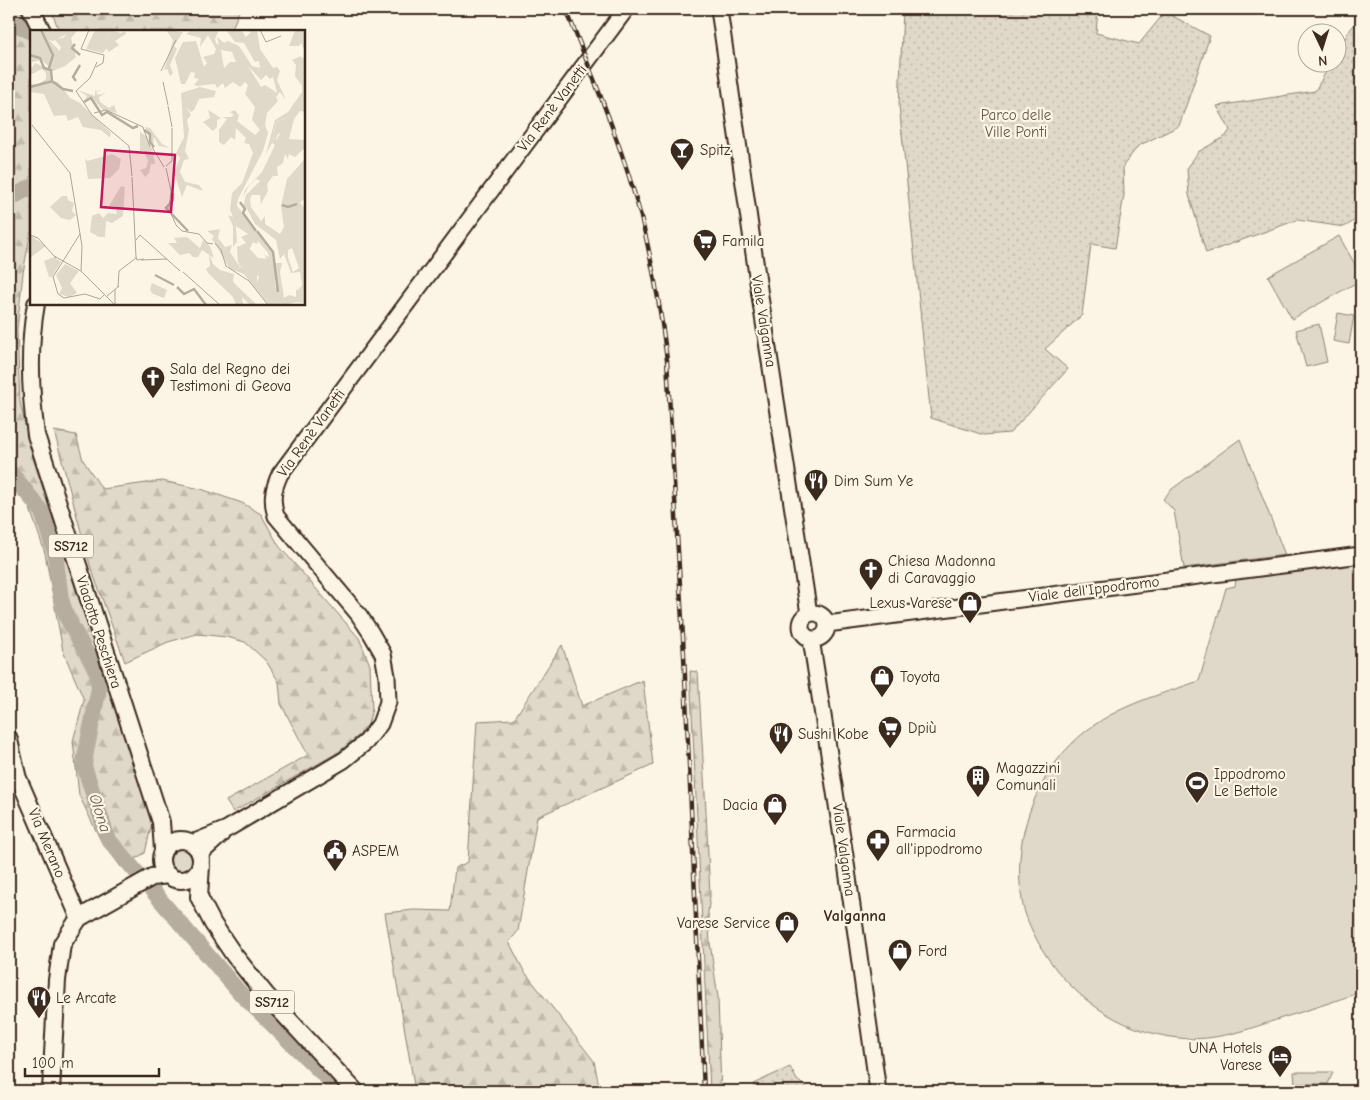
<svg xmlns="http://www.w3.org/2000/svg" width="1370" height="1100" font-family="'Comic Neue',sans-serif">
	<style>
		.green { fill: #e0d8c8; stroke: #8e8173 }
		.forest { fill: url(#forest-firs); stroke: #8e8173 }
		.park { fill: url(#park-dots); stroke: #8e8173 }
		.lines { fill: none; stroke-linecap: round; stroke-linejoin: round }
		.river { stroke: #b7ad9e; stroke-width: 16 }
		.secondary-casing { stroke: #3b2a1e; stroke-width: 19 }
		.primary-casing { stroke: #3b2a1e; stroke-width: 20 }
		.secondary { stroke: #fcf5e5; stroke-width: 15 }
		.primary { stroke: #fcf5e5; stroke-width: 16 }
		.rail-casing { stroke: #3b2a1e; stroke-width: 4.5 }
		.rail { stroke: #fcf5e5; stroke-width: 2.5; stroke-dasharray: 8; stroke-linecap: butt }
		.labels { text-anchor: middle; dominant-baseline: central; stroke-width: 4.5; stroke-linejoin: round; paint-order: stroke }
		.shield { fill: #fcf5e5; stroke: #75675a; stroke-width: 1 }
		.shield-label { font-size: 14px; font-weight: bold; fill: #3b2a1e }
		.street-label { font-size: 15px; fill: #3b2a1e; stroke: #fcf5e5 }
		.park-label { font-size: 15px; fill: #645648; stroke: #fcf5e5 }
		.poi-label { font-size: 15px; fill: #3b2a1e; stroke: #fcf5e5; text-anchor: start }
		.water-label { font-size: 16px; font-style: italic; fill: #605144; stroke: #fcf5e5 }
		.neighbourhood-label { font-size: 16px; font-weight: bold; fill: #3b2a1e; stroke: #fcf5e5 }
		.inset-river { fill: none; stroke: #b7ad9e; stroke-width: 2.5 }
		.inset-road { fill: none; stroke: #afa495; stroke-width: 1 }
		.view { fill: #c2185b; fill-opacity: 0.15; stroke: #c2185b; stroke-width: 2.5 }
		.inset-edge { fill: none; stroke: #3b2a1e; stroke-width: 2.5 }
	</style>
	<defs>
		<pattern id="forest-firs" width="22" height="20" patternUnits="userSpaceOnUse" patternTransform="scale(1.25)"><rect width="22" height="20" fill="#e0d8c8"/><path d="M5 1l3.5 6h-7zM16 11l3.5 6h-7z" fill="#c1baab"/></pattern>
		<pattern id="park-dots" width="8" height="8" patternUnits="userSpaceOnUse" patternTransform="scale(1.25)"><rect width="8" height="8" fill="#e0d8c8"/><path d="M2 2h.1M6 6h.1" fill="none" stroke="#c1baab" stroke-width="1.8" stroke-linecap="round"/></pattern>
	</defs>
	<rect width="100%" height="100%" fill="#fcf5e5"/>
	<filter id="ink" filterUnits="userSpaceOnUse"><feTurbulence type="fractalNoise" baseFrequency=".02" numOctaves="2"/><feDisplacementMap in="SourceGraphic" scale="10" xChannelSelector="R" yChannelSelector="G"/><feConvolveMatrix kernelMatrix="1 2 1 2 8 2 1 2 1" color-interpolation-filters="sRGB"/></filter>
	<g filter="url(#ink)">
		<path class="green" d="M1339 236 1361 275V280L1292 319 1268 276Z
			M1338 313 1354 316 1349 344 1333 341Z
			M1319 324 1327 362 1306 367 1296 330Z
			M1240 439 1285 555 1184 568 1174 511 1163 499 1172 489Z
			M1361 561V992C1335 1001 1309 1010 1282 1018 1249 1029 1215 1042 1179 1038 1119 1032 1067 995 1038 942 1031 929 1024 914 1022 900 1013 847 1029 793 1064 752 1102 709 1147 699 1199 681L1226 588 1235 586 1236 579Z
			M166 859a14 14 0 1 1 28 0a14 14 0 1 1-28 0Z
			M1294 1072H1333L1328 1084H1295Z"/>
		<path class="forest" d="M9 9H20L31 34V231L23 273 17 330 20 402 33 458 152 823 145 853 121 867 100 839 79 795 73 741 84 700 63 651 45 553 29 506 9 485Z
			M51 9H240L231 31H59Z
			M54 431 76 435 83 460 102 489 162 481 201 489 242 503 261 514 279 546 359 638 370 665 372 709 367 729 337 753 233 812 226 801 308 755 281 704 279 682 266 661 245 642 227 637 197 634 168 642 125 662 90 565Z
			M562 645 582 706 643 680 653 765 537 817 518 931 509 942 524 971 594 1061 600 1091H415L385 913 414 910 450 911 455 868 468 862 477 721 514 719Z
			M690 671 698 672 706 811 710 896 708 912 710 943 718 997 721 1091H710Z"/>
		<path class="park" d="M903 9H1098L1096 33 1139 44 1165 12 1210 36 1179 126 1138 146 1123 166 1124 195 1115 248 1091 244 1082 315 1045 349 1068 369 1010 433 984 435 931 418 899 105Z
			M1361 17V217L1344 227 1297 220 1206 253 1189 195 1187 169 1198 152 1226 136 1230 130 1217 106 1315 91 1331 63 1338 62C1338 44 1349 30 1361 17Z
			M790 1067 797 1080 811 1091H756L753 1084Z"/>
		<g class="lines">
			<path class="river" d="M9 20 31 32
				M9 199 31 187
				M9 471 21 485 42 512 55 553 61 599 67 618 97 672 99 688 85 757 84 766 108 839 241 994 329 1080 338 1091"/>
			<defs>
				<path id="secondary" d="M719 9 761 303 809 614
					M801 626a13 13 0 1 1 26 0a13 13 0 1 1-26 0Z
					M827 624 1361 555
					M811 639 845 856 878 1091
					M9 738 18 777 79 918
					M192 843 227 829 344 760 366 742 380 724 388 702 387 676 383 654 371 633 359 615 276 516C271 500 273 489 280 474L626 9
					M200 854 221 835"/>
				<path id="primary" d="M31 9 42 31
					M36 304C28 348 30 391 36 435L161 822 163 849
					M161 860a20 20 0 1 1 40 0a20 20 0 1 1-40 0Z
					M201 865 199 897 213 924 234 955 266 995 355 1091
					M51 1091 57 980 62 944 79 918 152 877 168 875"/>
			</defs>
			<use href="#secondary" class="secondary-casing"/>
			<use href="#primary" class="primary-casing"/>
			<use href="#secondary" class="secondary"/>
			<use href="#primary" class="primary"/>
			<defs>
				<path id="rail" d="M566 9C593 77 622 146 641 217 653 264 661 312 667 360L684 655 704 1091"/>
			</defs>
			<use href="#rail" class="rail-casing"/>
			<use href="#rail" class="rail"/>
		</g>
	</g>
	<defs>
		<symbol id="bar-pin" viewBox="-11 -11 22 30"><path d="M0 17L-7.5 6A9.5 9.5 0 1 1 7.5 6Z" fill="#3b2a1e" stroke="#fcf5e5"/><path d="M-6-5H6L.8 .8V4.5H3.5V6h-7V4.5H-.8V.8Z" fill="#fff"/></symbol>
		<symbol id="supermarket-pin" viewBox="-11 -11 22 30"><path d="M0 17L-7.5 6A9.5 9.5 0 1 1 7.5 6Z" fill="#3b2a1e" stroke="#fcf5e5"/><path d="M-6-5.5h2.5l.6 2H6L4.5 2H-2.5L-4.4-4H-6ZM-1.5 3.2a1.3 1.3 0 1 0 .1 0ZM3 3.2a1.3 1.3 0 1 0 .1 0Z" fill="#fff"/></symbol>
		<symbol id="church-pin" viewBox="-11 -11 22 30"><path d="M0 17L-7.5 6A9.5 9.5 0 1 1 7.5 6Z" fill="#3b2a1e" stroke="#fcf5e5"/><path d="M-1.2-6h2.4v3.5h3.3v2.4h-3.3V6h-2.4V-.1h-3.3v-2.4h3.3Z" fill="#fff"/></symbol>
		<symbol id="restaurant-pin" viewBox="-11 -11 22 30"><path d="M0 17L-7.5 6A9.5 9.5 0 1 1 7.5 6Z" fill="#3b2a1e" stroke="#fcf5e5"/><path d="M-5-6h1v4h1v-4h1v4h1v-4h1v5L-1.5 .5V6h-2V.5L-5-1ZM5-6V6H3V1.5H1.5Q1.5-4 5-6Z" fill="#fff"/></symbol>
		<symbol id="shop-pin" viewBox="-11 -11 22 30"><path d="M0 17L-7.5 6A9.5 9.5 0 1 1 7.5 6Z" fill="#3b2a1e" stroke="#fcf5e5"/><path d="M-5-2.5h2.3a2.7 3.5 0 0 1 5.4 0H5L5.5 6h-11ZM-1.5-2.5h3a1.5 2.3 0 0 0-3 0Z" fill="#fff"/></symbol>
		<symbol id="building-pin" viewBox="-11 -11 22 30"><path d="M0 17L-7.5 6A9.5 9.5 0 1 1 7.5 6Z" fill="#3b2a1e" stroke="#fcf5e5"/><path d="M-4-6H4V6H1V3H-1V6H-4ZM-2.5-4.3h1.7v1.8h-1.7ZM.8-4.3h1.7v1.8H.8ZM-2.5-1h1.7V.8h-1.7ZM.8-1h1.7V.8H.8Z" fill="#fff"/></symbol>
		<symbol id="stadium-pin" viewBox="-11 -11 22 30"><path d="M0 17L-7.5 6A9.5 9.5 0 1 1 7.5 6Z" fill="#3b2a1e" stroke="#fcf5e5"/><path d="M0-5a6.5 5 0 1 0 0 10a6.5 5 0 1 0 0-10ZM-3.5-1.8h7v3.6h-7Z" fill="#fff"/></symbol>
		<symbol id="pharmacy-pin" viewBox="-11 -11 22 30"><path d="M0 17L-7.5 6A9.5 9.5 0 1 1 7.5 6Z" fill="#3b2a1e" stroke="#fcf5e5"/><path d="M-2-6h4v4h4v4h-4v4h-4v-4h-4v-4h4Z" fill="#fff"/></symbol>
		<symbol id="civic-pin" viewBox="-11 -11 22 30"><path d="M0 17L-7.5 6A9.5 9.5 0 1 1 7.5 6Z" fill="#3b2a1e" stroke="#fcf5e5"/><path d="M-.6-6.5H3V-4.5H.6V-3L4-1V1h2V6H-6V1h2V-1L-.6-3ZM-1.2 2.5V6h2.4V2.5Z" fill="#fff"/></symbol>
		<symbol id="hotel-pin" viewBox="-11 -11 22 30"><path d="M0 17L-7.5 6A9.5 9.5 0 1 1 7.5 6Z" fill="#3b2a1e" stroke="#fcf5e5"/><path d="M-6-4.5h1.5V1H6V5H4.5V3h-9V5H-6ZM-4 0a1.8 1.8 0 1 1 3.6 0ZM.5 0V-2.5h3Q6-2.5 6 0Z" fill="#fff"/></symbol>
	</defs>
	<g fill-rule="evenodd">
		<use href="#bar-pin" x="668" y="136" width="28" height="38"/>
		<use href="#supermarket-pin" x="691" y="227" width="28" height="38"/>
		<use href="#church-pin" x="139" y="364" width="28" height="38"/>
		<use href="#restaurant-pin" x="802" y="467" width="28" height="38"/>
		<use href="#church-pin" x="857" y="556" width="28" height="38"/>
		<use href="#shop-pin" x="956" y="589" width="28" height="38"/>
		<use href="#shop-pin" x="868" y="663" width="28" height="38"/>
		<use href="#supermarket-pin" x="876" y="714" width="28" height="38"/>
		<use href="#restaurant-pin" x="767" y="720" width="28" height="38"/>
		<use href="#building-pin" x="964" y="763" width="28" height="38"/>
		<use href="#stadium-pin" x="1183" y="769" width="28" height="38"/>
		<use href="#shop-pin" x="761" y="791" width="28" height="38"/>
		<use href="#pharmacy-pin" x="864" y="827" width="28" height="38"/>
		<use href="#civic-pin" x="321" y="837" width="28" height="38"/>
		<use href="#shop-pin" x="773" y="909" width="28" height="38"/>
		<use href="#shop-pin" x="886" y="937" width="28" height="38"/>
		<use href="#restaurant-pin" x="25" y="984" width="28" height="38"/>
		<use href="#hotel-pin" x="1266" y="1043" width="28" height="38"/>
	</g>
	<g class="labels">
		<g class="shield">
			<rect x="48.5" y="534.5" width="45" height="23" rx="4"/>
			<rect x="249.5" y="990.5" width="45" height="23" rx="4"/>
		</g>
		<g class="shield-label">
			<text x="71" y="546">SS712</text>
			<text x="272" y="1002">SS712</text>
		</g>
		<g class="street-label">
			<text transform="translate(552 108) rotate(-53)">Via Renè Vanetti</text>
			<text transform="translate(764 321) rotate(81)">Viale Valganna</text>
			<text transform="translate(311 433) rotate(-54)">Via Renè Vanetti</text>
			<text transform="translate(1094 589) rotate(-7)">Viale dell'Ippodromo</text>
			<text transform="translate(99 632) rotate(72)">Viadotto Peschiera</text>
			<text transform="translate(47 843) rotate(67)">Via Merano</text>
			<text transform="translate(844 850) rotate(82)">Viale Valganna</text>
		</g>
		<g class="park-label">
			<text x="1016" y="115">Parco delle<tspan x="1016" dy="17">Ville Ponti</tspan></text>
		</g>
		<g class="poi-label">
			<text x="700" y="150">Spitz</text>
			<text x="722" y="241">Famila</text>
			<text x="170" y="369">Sala del Regno dei<tspan x="170" dy="17">Testimoni di Geova</tspan></text>
			<text x="834" y="481">Dim Sum Ye</text>
			<text x="888" y="561">Chiesa Madonna<tspan x="888" dy="17">di Caravaggio</tspan></text>
			<text x="952" y="603" text-anchor="end">Lexus Varese</text>
			<text x="900" y="677">Toyota</text>
			<text x="908" y="728">Dpiù</text>
			<text x="798" y="734">Sushi Kobe</text>
			<text x="996" y="768">Magazzini<tspan x="996" dy="17">Comunali</tspan></text>
			<text x="1214" y="774">Ippodromo<tspan x="1214" dy="17">Le Bettole</tspan></text>
			<text x="758" y="805" text-anchor="end">Dacia</text>
			<text x="896" y="832">Farmacia<tspan x="896" dy="17">all'ippodromo</tspan></text>
			<text x="352" y="851">ASPEM</text>
			<text x="770" y="923" text-anchor="end">Varese Service</text>
			<text x="918" y="951">Ford</text>
			<text x="56" y="998">Le Arcate</text>
			<text x="1262" y="1048" text-anchor="end">UNA Hotels<tspan x="1262" dy="17">Varese</tspan></text>
		</g>
		<g class="water-label">
			<text transform="translate(100 813) rotate(72)">Olona</text>
		</g>
		<g class="neighbourhood-label">
			<text x="855" y="916">Valganna</text>
		</g>
	</g>
	<g transform="translate(30 30)">
		<rect width="275" height="275" fill="#fcf5e5"/>
		<path d="M65 0H80L78 7 71 11 78 16 73 23 56 19ZM259 87V97L247 105 246 112 243 111 246 92ZM82 124 91 129 89 139 80 148 58 149 55 128 57 131ZM0 205 16 216 0 228ZM218 217 228 228 244 229 246 275H241L227 253 229 247 224 242H217L208 234 212 233ZM24 227 31 232 22 247H19L14 231Z" fill="#e0d8c8"/>
		<path d="M0 0 20 11 30 21 31 17 24 9 33 8 41 0H48L41 8 46 27 35 36 23 41 12 30 2 32ZM80 0 91 3 95 1 96 4 85 11 89 15 79 22 71 11 78 7ZM136 0 153 2 144 16 147 19 140 35 143 43 140 46 137 39 134 40 143 10ZM162 0 187 1 188 2 185 9 186 13 189 15 187 7 194 13 198 11 209 16 222 36 230 38 229 31 225 32 214 13 205 12 196 0H211L216 7 221 2 215 0H227L230 19 243 38 247 37 250 41 247 50 256 70 250 62 246 67 248 71 237 83 235 95 238 103 233 121 208 169 207 176 212 182 216 165 230 151 226 149 219 156 213 167 215 160 232 142 245 115 242 113 236 124 245 90 258 82 272 62V56L265 46 266 35 262 30 271 26 272 29 275 25V82L270 81 264 89 259 109 275 110V118L265 127 259 124 258 129 255 124 253 133 247 137 248 146H243L237 154 238 161 231 174 230 165H222L220 169 221 177 231 191 235 186V194L250 204 254 197 251 176 257 149 274 130 275 124V168L270 173 275 178V273L266 272 255 275H239L214 244 200 239 182 209 184 206 177 201 190 199 188 208 195 217 202 215 200 222 210 237 227 243V253L238 257V263L233 262 241 271 242 260 243 275 247 245 245 233H252L250 242 254 268 259 265 266 267V258L267 261 272 255 270 242 261 243 254 224 250 229 246 210 225 194 216 177 213 183 242 222 246 246 243 255V236L240 253V232L234 225 239 227 238 223 228 211 227 214 223 212 212 234 208 233 207 217 216 213 211 207 218 204 206 196 207 212 203 217V196L198 185 203 187 200 180 202 163 212 153 223 123 219 114 214 113 216 108 206 98 205 110 201 107 194 115 189 112V100L197 89 192 87H201L204 85 200 82 205 80 209 86 207 91 225 105 230 100 222 90 225 77 215 64 218 55 215 52 210 57 203 52 195 58 193 53 187 58 185 54 167 56 164 55 169 49 164 48 165 43 161 42 155 54H151L145 28 153 12 166 11 174 37 177 33 173 27 184 24 186 19 178 5 170 17 171 8 156 4ZM191 20 202 22 206 32H200L194 38ZM218 36 231 50 236 45 240 49 243 47 247 63 235 55 231 57ZM259 87V96L253 98 246 111 243 110 246 92ZM262 218 269 238 263 242 258 227V220ZM265 0H275V22L271 13 269 16H259ZM5 33 21 40V51L28 52 40 68 50 73 81 103 80 108 71 100 53 97 48 87 38 91 36 85 24 86 14 64 0 62V54L7 55 16 49V43L12 39 0 45V36L2 38ZM170 57 186 61 184 67 169 69 164 80 161 82 156 77 161 85 157 90 159 100 155 121 159 129 154 130 150 142 155 152 169 155 173 161 157 155 152 167 144 142 150 128 146 123 154 107 151 63ZM47 60 65 66V61L72 60 66 62 68 65 76 63 69 67 70 72 79 78 84 75 87 83 73 80 61 67 53 72 57 66ZM178 80 191 88 187 90V97L183 101 173 92 180 88ZM115 97 120 98 132 114 140 118 129 116 124 107 123 117ZM110 102 116 106 123 121 125 134H121L119 143 115 147 110 140 116 138 118 131 114 121H110ZM157 207 170 218 173 210 180 216 184 228 172 220 168 227H163L159 223 150 225 138 213H147L144 208ZM179 223 183 234 190 240 204 244 203 252 227 275 219 274 212 267 213 275H206L203 267 179 244 176 239 180 236Z" fill="#e0d8c8" fill-rule="evenodd"/>
		<path d="M122 253 137 260 134 268 123 264 120 260Z" fill="#e0d8c8"/>
		<path d="M0 0H48L34 11 37 4 23 11 13 9 9 18 0 16ZM91 156 95 157 93 186 82 193 76 191 75 207H69L60 202 62 186 69 183 73 188 78 183 87 184 85 176H79ZM32 166H37L38 170 44 173 42 181 46 185 40 190 31 188 20 177ZM35 234 49 241 40 253 47 263 39 267 29 264 32 258 26 245Z" fill="#e0d8c8"/>
		<path class="inset-river" d="M11 0 23 25 19 38M45 14 42 18 50 25M0 25 10 28 14 38 21 40 22 51 33 59 43 61M46 51 43 47 50 35M0 57 23 51M54 72 61 68 72 85 77 82 103 98 108 96M114 100 120 104V112L124 117M143 163V170L136 178 158 201M210 172 215 179 213 183 226 201M252 175 258 177 267 174M227 201 243 222 248 262M125 245 144 255M147 257 154 264 164 259 176 275"/>
		<path class="inset-road" d="M59 0 51 19 74 25 73 33 66 37M230 0 236 12 251 6M67 32 60 48 46 61 62 85 99 116 102 146M131 41 146 10M133 52 138 75M138 76 142 97M64 83 76 80 113 97 120 117M2 95 40 143 52 216 51 241M122 117 134 137M136 136 142 131V98M136 138 141 161 139 179 146 195 152 201 169 204 177 213 183 214M102 147 106 227 107 230 114 229M0 205 8 208 24 226M106 210 110 205 150 241M185 213 191 220 196 236 219 251 238 275M26 228 24 226 51 241 85 275M111 230 137 229M153 242 190 275M23 247 28 264 34 268 55 264 70 269 74 265M23 247 50 204M88 257 89 241 106 228M85 259V275M76 267 89 256"/>
		<path class="view" d="M75 120 145 125 141 182 71 177Z"/>
		<rect width="275" height="275" class="inset-edge"/>
	</g>
	<rect width="1370" height="1100" fill="none" stroke="#fcf5e5" stroke-width="30"/>
	<rect x="15" y="15" width="1340" height="1070" fill="none" stroke="#3b2a1e" stroke-width="2" filter="url(#ink)"/>
	<g transform="translate(1322 48) rotate(176)"><circle r="24" fill="#fcf5e5" stroke="#afa495"/>
	<path d="M0-4L9 19L0 12L-9 19Z" fill="#3b2a1e"/>
	<text y="-8" font-size="14" font-weight="bold" text-anchor="middle" fill="#3b2a1e">N</text>
	</g>
	<path d="M25 1068v8h134v-8" fill="none" stroke="#3b2a1e" stroke-width="2.5"/>
	<text x="32" y="1068" font-size="15" fill="#3b2a1e" stroke="#fcf5e5" stroke-width="4" paint-order="stroke">100 m</text>
</svg>
